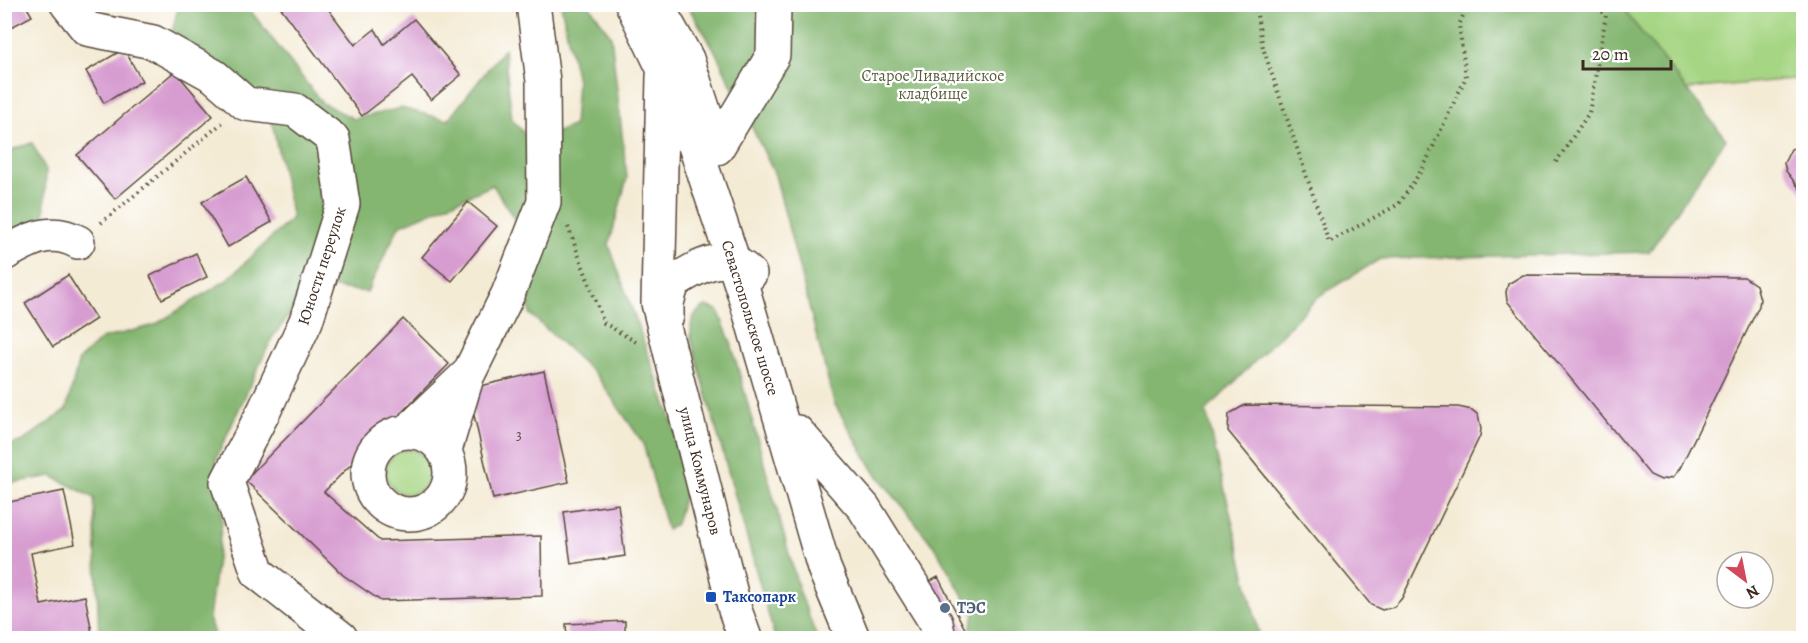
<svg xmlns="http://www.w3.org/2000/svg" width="1808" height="643" font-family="Alegreya,serif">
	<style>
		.green { fill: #a6d583; stroke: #708050; stroke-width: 1.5 }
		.forest { fill: #84b671; stroke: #607048; stroke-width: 1.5 }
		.building { fill: #d79cd0 }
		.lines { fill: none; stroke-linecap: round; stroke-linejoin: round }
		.minor-casing { stroke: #574739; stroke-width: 36 }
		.major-casing { stroke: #574739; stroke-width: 36 }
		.path { stroke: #574739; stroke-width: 4; stroke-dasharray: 1.5 4.5; stroke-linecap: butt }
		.minor { stroke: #fff; stroke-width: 33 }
		.major { stroke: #fff; stroke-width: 33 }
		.transit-dot { fill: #1a4fb4; stroke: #fff; stroke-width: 2 }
		.service-dot { fill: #5c6f8a; stroke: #fff; stroke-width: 2 }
		.labels { text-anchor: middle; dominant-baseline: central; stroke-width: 4.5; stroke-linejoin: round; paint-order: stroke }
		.number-label { font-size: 14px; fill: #62464a }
		.park-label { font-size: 16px; fill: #5b5d3c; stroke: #fff }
		.street-label { font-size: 16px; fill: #3b2a1e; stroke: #fff }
		.transit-label { font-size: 16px; font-weight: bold; fill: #164399; stroke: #fff; text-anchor: start }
		.service-label { font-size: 16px; font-weight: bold; fill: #4e5e75; stroke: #fff; text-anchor: start }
	</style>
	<rect width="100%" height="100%" fill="#fff"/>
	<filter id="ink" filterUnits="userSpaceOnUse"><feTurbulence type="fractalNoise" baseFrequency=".0167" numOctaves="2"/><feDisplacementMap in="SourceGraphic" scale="12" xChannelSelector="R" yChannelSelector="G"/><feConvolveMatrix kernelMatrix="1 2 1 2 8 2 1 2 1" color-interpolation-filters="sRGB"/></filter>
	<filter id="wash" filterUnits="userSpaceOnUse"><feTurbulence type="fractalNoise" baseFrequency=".008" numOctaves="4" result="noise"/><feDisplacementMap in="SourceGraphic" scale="24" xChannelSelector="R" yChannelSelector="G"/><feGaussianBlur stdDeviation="1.35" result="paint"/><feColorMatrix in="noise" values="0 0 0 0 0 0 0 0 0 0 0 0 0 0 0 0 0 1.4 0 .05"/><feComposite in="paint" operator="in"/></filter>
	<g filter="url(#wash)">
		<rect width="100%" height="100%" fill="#f4ebd5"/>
		<path class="green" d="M1445 5H1803V78L1475 110Z
			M386 472a22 22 0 1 1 44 0a22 22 0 1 1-44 0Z"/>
		<path class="forest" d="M179 5H246L322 103 354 119 401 108 448 120 504 49 512 119 532 143 574 125 577 81 561 5H589L611 36 627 178 609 245 675 429 685 492 676 524 667 530 643 443 597 376 530 314 522 231 493 185 399 226 367 292 312 285 272 338 216 459 222 522 209 618 215 638H99L94 498 52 476 5 484V446L23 441 66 410 79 360 101 339 155 325 227 280 292 218 270 112 171 35Z
			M687 5H1620L1726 139 1649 252 1380 259 1319 296 1206 411 1260 638H968L974 615 936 549 874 471 834 403 775 175 713 47Z
			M32 143 46 170 44 222 5 274V152Z
			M706 306 718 310 731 343 799 590 817 638H775L691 339C690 323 691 314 706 306Z"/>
		<g id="blocks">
			<path class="building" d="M4 4H25L32 16 4 31Z
				M278 4H329L326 6 355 45 375 29 384 44 414 19 461 75 431 100 412 77 362 116Z
				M124 49 142 81 104 103 86 71Z
				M175 71 213 116 115 199 77 155Z
				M1803 145V193L1786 171 1784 163 1791 149Z
				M246 177 272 222 228 247 202 202Z
				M468 202 497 226 452 281 422 257Z
				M196 253 207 277 162 299 150 276Z
				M68 275 96 319 53 347 25 303Z
				M1523 275 1744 277 1756 285 1760 299 1759 306 1680 468 1673 477 1661 480 1650 475 1507 301 1506 292 1508 284Z
				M403 319 449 364 324 492 380 541 541 536 542 596 381 601 343 575 245 480Z
				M544 371 569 482 493 499 468 389Z
				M1245 405 1458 407 1472 410 1478 415 1481 429 1480 436 1402 598 1394 607 1382 610 1371 605 1228 431 1229 414Z
				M64 491 75 544 31 553 41 605 85 596 93 638H4V503Z
				M618 504 625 556 571 564 564 512Z
				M938 577 966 631 953 638 925 584Z
				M625 621V638H567L566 624Z"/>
		</g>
	</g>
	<g filter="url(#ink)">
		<use href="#blocks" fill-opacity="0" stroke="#574739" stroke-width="1.5"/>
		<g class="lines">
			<defs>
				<path id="minor" d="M67 4 87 29 153 42 214 76 246 104 295 110 333 139 343 204 306 321 265 409 227 482 258 573 341 638
					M717 148 773 55 774 4
					M4 254C30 239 51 227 78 242
					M408 431 469 373 508 294 544 202 543 81 533 4
					M368 473a41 41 0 1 1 82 0a41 41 0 1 1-82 0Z
					M797 432 864 508 936 623 939 638
					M445 450 468 374"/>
				<path id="major" d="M632 4 682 107 744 293 824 568 853 638
					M656 4 687 59 709 126
					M663 76 658 303 735 610 745 638
					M667 316V303L673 282C698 267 725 248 750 274"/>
			</defs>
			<use href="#minor" class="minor-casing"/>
			<use href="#major" class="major-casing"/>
			<path class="path" d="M1255 4 1263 48 1329 242 1399 204 1423 168 1466 77 1459 25 1468 4
				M1556 162 1589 113 1606 15 1594 4
				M101 223 222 123
				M568 227 604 323 636 342"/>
			<use href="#minor" class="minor"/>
			<use href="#major" class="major"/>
		</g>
	</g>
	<rect class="transit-dot" x="705" y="591" width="12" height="12" rx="3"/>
	<circle class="service-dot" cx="945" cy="608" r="6"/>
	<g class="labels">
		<g class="number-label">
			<text x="519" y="435">3</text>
		</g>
		<g class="park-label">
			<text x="933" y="76">Старое Ливадийское<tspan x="933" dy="18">кладбище</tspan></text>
		</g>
		<g class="street-label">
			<text transform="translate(322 266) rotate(-72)">Юности переулок</text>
			<text transform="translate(750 318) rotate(73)">Севастопольское шоссе</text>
			<text transform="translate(700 471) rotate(76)">улица Коммунаров</text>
		</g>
		<g class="transit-label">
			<text x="723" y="597">Таксопарк</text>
		</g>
		<g class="service-label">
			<text x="957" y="608">ТЭС</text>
		</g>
	</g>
	<rect width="1808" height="643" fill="none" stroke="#fff" stroke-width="24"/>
	<g transform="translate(1745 580) rotate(148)"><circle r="28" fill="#ffffff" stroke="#b1aaa5" stroke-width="1.5"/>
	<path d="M0-4.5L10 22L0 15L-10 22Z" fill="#d1495b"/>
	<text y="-9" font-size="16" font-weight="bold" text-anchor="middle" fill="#3b2a1e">N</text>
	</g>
	<path d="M1583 60v9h88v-9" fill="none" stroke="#3b2a1e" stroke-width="3"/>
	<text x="1592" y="60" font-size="18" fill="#3b2a1e" stroke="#ffffff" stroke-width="4.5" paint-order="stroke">20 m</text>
</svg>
